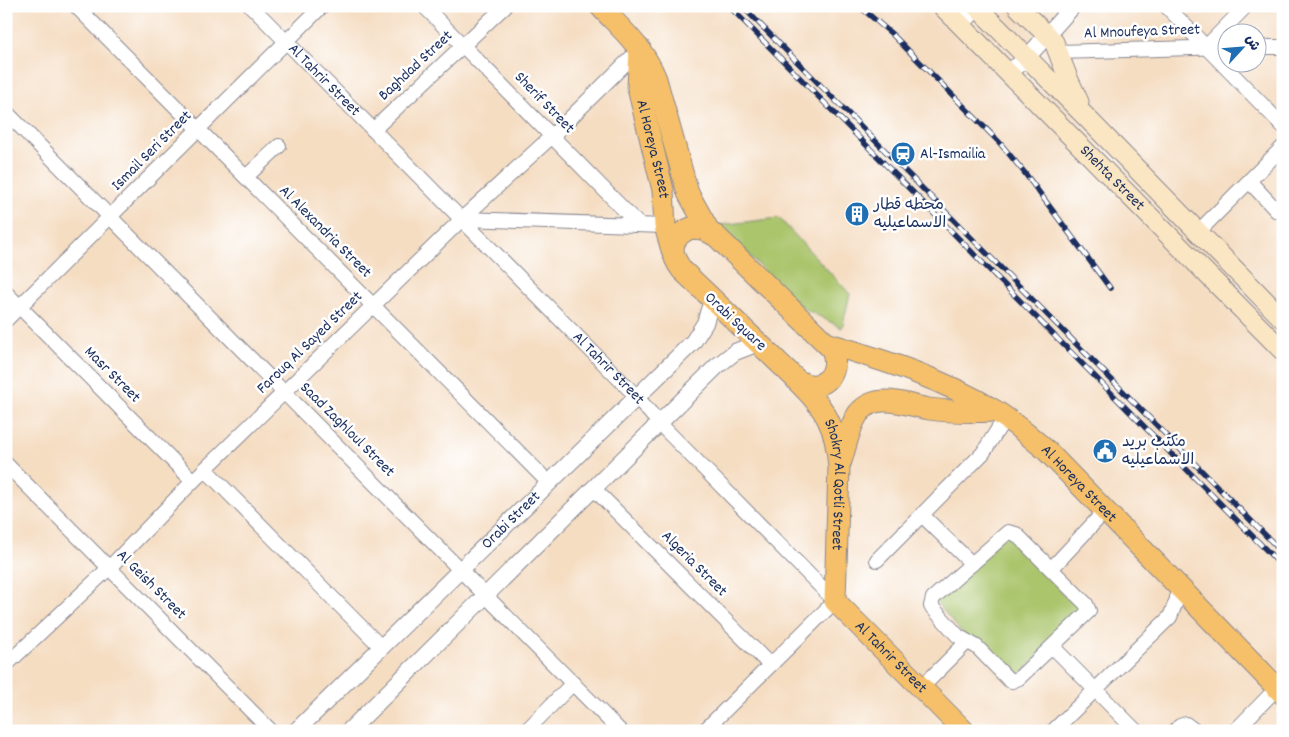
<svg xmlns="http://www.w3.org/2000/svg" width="1289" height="737" font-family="Dekko,'Playpen Sans Arabic',sans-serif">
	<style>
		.green { fill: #aac56c; stroke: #627a65 }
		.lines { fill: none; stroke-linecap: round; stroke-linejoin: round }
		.minor-casing { stroke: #888690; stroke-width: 16 }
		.tertiary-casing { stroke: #888690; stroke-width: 18 }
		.secondary-casing { stroke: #888690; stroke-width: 21 }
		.primary-casing { stroke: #888690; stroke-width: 23 }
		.minor { stroke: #fff; stroke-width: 14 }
		.tertiary { stroke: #fff; stroke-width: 16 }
		.secondary { stroke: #fbe6c4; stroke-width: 19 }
		.primary { stroke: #f6c06b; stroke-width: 21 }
		.rail-casing { stroke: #1b2f5e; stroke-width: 5.5 }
		.rail { stroke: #fff; stroke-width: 4; stroke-dasharray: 11; stroke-linecap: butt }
		.labels { text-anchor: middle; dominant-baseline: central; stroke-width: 5; stroke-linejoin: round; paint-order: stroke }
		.street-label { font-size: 16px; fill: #1b2f5e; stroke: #fff }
		.poi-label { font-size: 16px; fill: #1b2f5e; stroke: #fff; text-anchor: start }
	</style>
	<rect width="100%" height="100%" fill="#fff"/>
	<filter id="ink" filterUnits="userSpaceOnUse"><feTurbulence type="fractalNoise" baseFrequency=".02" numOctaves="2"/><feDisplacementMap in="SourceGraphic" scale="10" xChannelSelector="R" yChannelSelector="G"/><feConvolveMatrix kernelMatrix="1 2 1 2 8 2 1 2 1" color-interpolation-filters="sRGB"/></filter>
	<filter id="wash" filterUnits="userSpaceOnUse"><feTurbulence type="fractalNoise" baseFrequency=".0096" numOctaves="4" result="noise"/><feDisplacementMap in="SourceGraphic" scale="20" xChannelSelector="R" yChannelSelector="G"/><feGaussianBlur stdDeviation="1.12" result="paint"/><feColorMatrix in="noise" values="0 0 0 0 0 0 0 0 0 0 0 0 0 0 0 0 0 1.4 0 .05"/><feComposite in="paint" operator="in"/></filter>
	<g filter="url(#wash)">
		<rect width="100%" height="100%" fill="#f5ddc2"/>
		<path class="green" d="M779 218 850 294 842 328 803 308 777 284 720 225Z
			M1008 532 1086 604 1016 680 971 644 933 598Z"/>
	</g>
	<g filter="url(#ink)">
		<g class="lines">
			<defs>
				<g id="minor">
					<path d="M76 6 549 483"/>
					<path id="s1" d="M251 6 636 396 659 423 835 601 704 731"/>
					<path d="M424 6 638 224"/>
					<path d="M1166 6 1283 126"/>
					<path d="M1206 47 1246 6"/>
					<path d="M1256 47H1283"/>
					<path d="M1059 52 1226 47"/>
					<path d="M6 112 620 731"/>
					<path d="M373 130 505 6"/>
					<path d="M246 177 279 146"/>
					<path d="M1249 181 1277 211"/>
					<path d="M462 219 665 226"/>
					<path d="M1197 233 1283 147"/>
					<path d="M6 293 193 481"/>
					<path d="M6 320 322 6"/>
					<path d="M6 464 271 731"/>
					<path d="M205 469 381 647"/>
					<path d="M593 488 770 665"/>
					<path d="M922 515 972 564"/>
					<path d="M1008 532 1016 534 1086 604 1089 611 1019 678 1012 681 1009 680 977 647 958 636 931 606 933 598Z"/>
					<path d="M877 560 983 453 1005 418"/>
					<path d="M1052 568 1105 511"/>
					<path d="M1053 647 1136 731"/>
					<path d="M6 665 109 568 193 481 462 219 552 136 640 49"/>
					<path d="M922 687 967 642"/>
					<path d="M526 731 573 683"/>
					<path d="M1053 731 1170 617 1177 599V585"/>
					<path d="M1175 731 1180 726 1186 724 1195 731"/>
					<path d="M1235 731 1277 688"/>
				</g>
				<g id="tertiary">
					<path d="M961 25 971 14 984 6"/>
					<path d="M1008 72 1023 62 1073 6"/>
					<path id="s2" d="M296 731 693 342 705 323 712 300"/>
					<path d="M349 731 717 366 735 352 758 343"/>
				</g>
				<g id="secondary">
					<path id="s3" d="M942 6 1283 351"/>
					<path d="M976 6 1086 117 1283 319"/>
					<path d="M1017 6 1054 42 1068 78 1079 102"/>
				</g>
				<g id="primary">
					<path d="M600 6C622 30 644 48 656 79L688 193 709 231"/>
					<path id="s4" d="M640 49 638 88 663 190 665 226 672 250"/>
					<path d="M691 228 703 229 716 236 832 349C842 375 821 395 797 380L682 270C669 253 669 237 691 228Z"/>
					<path id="s5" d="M826 343C883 360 943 379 994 410 1012 421 1029 436 1046 450L1283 694"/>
					<path id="s6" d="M797 381C826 409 836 426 839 467L835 601 964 731"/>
					<path d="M841 461C846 446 849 427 858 414 864 406 874 401 884 401 898 400 916 407 929 409 951 412 973 412 995 411"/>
				</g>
			</defs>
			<use href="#minor" class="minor-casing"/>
			<use href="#tertiary" class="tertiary-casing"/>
			<use href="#secondary" class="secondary-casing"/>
			<use href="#primary" class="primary-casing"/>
			<use href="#minor" class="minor"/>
			<use href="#tertiary" class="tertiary"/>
			<use href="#secondary" class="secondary"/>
			<use href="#primary" class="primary"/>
			<defs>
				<path id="rail" d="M729 6 1283 567
					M742 6 1283 553
					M859 6 893 35 999 142 1024 172 1110 288"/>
			</defs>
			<use href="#rail" class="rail-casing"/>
			<use href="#rail" class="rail"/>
		</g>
	</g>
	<defs>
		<symbol id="station-disc" viewBox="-11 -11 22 22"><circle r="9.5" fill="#1f6fb2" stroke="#fff"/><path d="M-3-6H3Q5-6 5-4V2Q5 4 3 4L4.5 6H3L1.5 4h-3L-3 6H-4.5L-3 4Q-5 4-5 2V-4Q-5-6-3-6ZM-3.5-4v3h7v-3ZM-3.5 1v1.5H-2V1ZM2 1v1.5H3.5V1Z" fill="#fff"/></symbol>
		<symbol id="building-disc" viewBox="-11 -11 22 22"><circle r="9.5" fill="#1f6fb2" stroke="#fff"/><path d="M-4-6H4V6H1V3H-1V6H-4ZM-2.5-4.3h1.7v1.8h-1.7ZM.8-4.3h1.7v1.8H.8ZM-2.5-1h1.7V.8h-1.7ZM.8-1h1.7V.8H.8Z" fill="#fff"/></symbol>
		<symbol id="civic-disc" viewBox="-11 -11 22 22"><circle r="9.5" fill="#1f6fb2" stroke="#fff"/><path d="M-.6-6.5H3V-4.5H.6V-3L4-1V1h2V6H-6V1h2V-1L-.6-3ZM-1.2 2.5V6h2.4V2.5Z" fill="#fff"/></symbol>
	</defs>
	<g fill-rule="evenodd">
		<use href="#station-disc" x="889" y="140" width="28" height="28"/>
		<use href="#building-disc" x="843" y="200" width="28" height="28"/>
		<use href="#civic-disc" x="1091" y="437" width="28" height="28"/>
	</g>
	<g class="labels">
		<g class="street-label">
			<text transform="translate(1142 32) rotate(-2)">Al Mnoufeya Street</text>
			<text transform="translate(416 66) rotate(-43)">Baghdad Street</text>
			<text stroke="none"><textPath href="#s1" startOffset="104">Al Tahrir Street</textPath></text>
			<text transform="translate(544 103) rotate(46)">Sherif Street</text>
			<text stroke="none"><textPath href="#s4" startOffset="102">Al Horeya Street</textPath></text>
			<text transform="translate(152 151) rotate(-45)">Ismail Seri Street</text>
			<text stroke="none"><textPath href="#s3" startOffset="242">Shehta Street</textPath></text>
			<text transform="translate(325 232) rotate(45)">Al Alexandria Street</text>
			<text transform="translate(735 322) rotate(43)">Orabi Square</text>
			<text transform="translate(310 343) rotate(-44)">Farouq Al Sayed Street</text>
			<text stroke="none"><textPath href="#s1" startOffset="509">Al Tahrir Street</textPath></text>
			<text transform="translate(112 375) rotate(45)">Masr Street</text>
			<text transform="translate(347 430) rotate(45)">Saad Zaghloul Street</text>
			<text stroke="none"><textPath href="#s5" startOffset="294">Al Horeya Street</textPath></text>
			<text stroke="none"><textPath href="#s6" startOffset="116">Shokry Al Qotli Street</textPath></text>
			<text stroke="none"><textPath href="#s2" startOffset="301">Orabi Street</textPath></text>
			<text transform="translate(694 564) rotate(45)">Algeria Street</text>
			<text transform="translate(151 585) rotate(45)">Al Geish Street</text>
			<text stroke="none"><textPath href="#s6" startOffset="312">Al Tahrir Street</textPath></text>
		</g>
		<g class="poi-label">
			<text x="920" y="154">Al-Ismailia</text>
			<text x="874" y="205">محطه قطار<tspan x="874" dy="18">الاسماعيليه</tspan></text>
			<text x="1122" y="442">مكتب بريد<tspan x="1122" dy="18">الاسماعيليه</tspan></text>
		</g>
	</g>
	<rect width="1289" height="737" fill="none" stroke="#fff" stroke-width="25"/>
	<g transform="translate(1242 48) rotate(64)"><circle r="24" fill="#ffffff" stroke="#a4acbf"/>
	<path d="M0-4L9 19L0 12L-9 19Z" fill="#1f6fb2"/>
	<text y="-8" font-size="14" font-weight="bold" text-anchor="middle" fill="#1b2f5e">ش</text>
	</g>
</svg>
